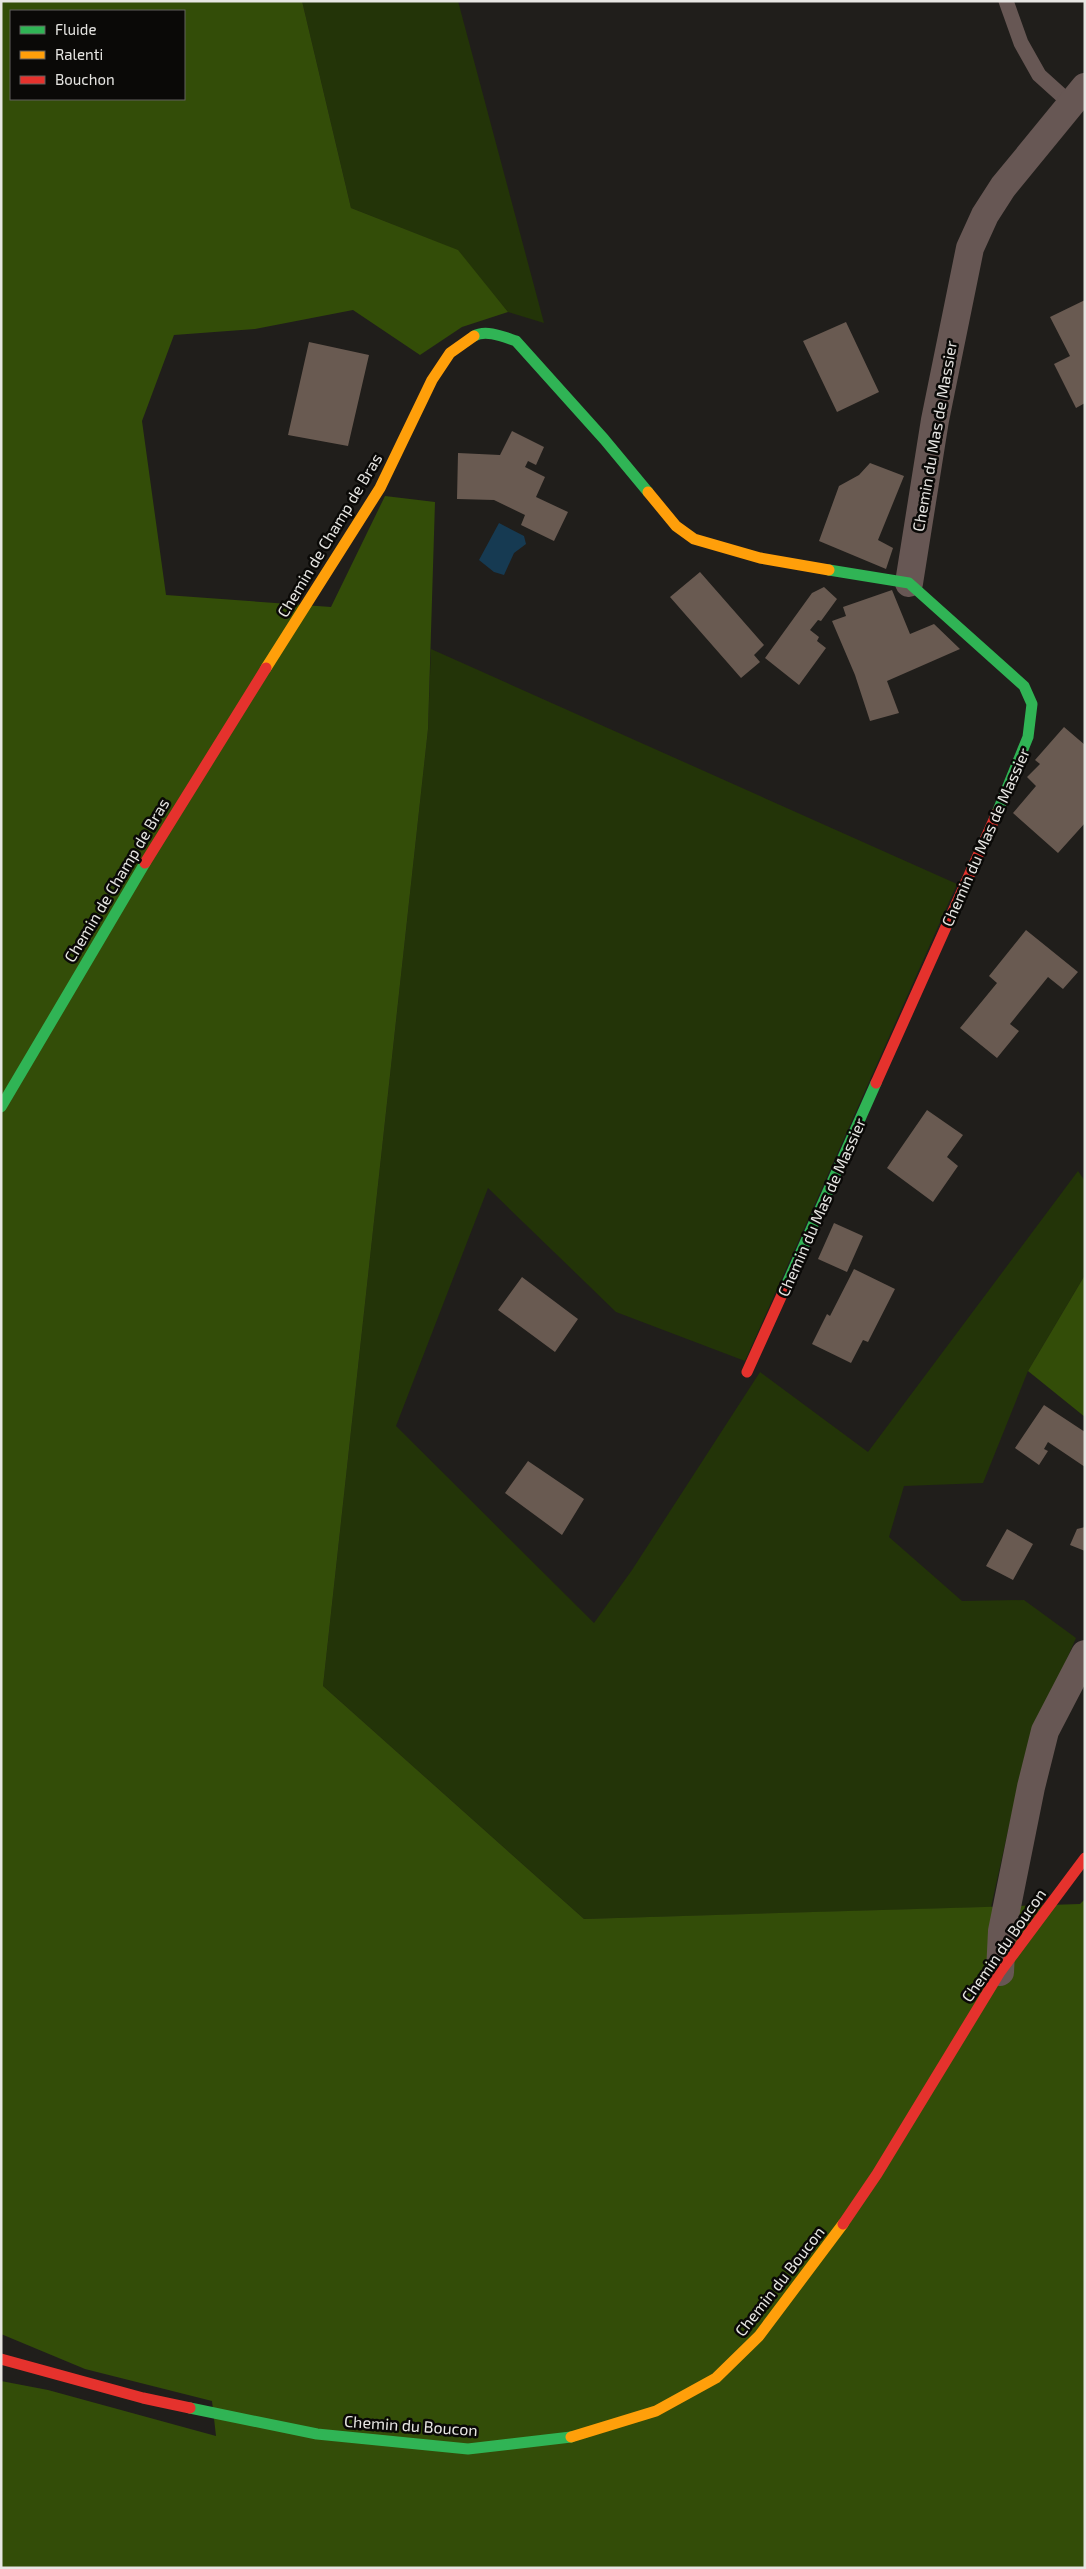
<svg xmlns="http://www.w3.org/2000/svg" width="1086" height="2569" font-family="'Exo 2',sans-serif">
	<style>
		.green { fill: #233408 }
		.forest { fill: #334d08; fill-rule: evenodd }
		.water { fill: #163a52 }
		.building { fill: #695a51 }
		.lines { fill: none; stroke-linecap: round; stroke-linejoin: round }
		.lane { stroke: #675754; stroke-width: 15 }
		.street { stroke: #675754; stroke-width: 28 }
		.fast { stroke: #30b455; stroke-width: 11 }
		.slow { stroke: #ff9f0a; stroke-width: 11 }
		.jam { stroke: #e5322d; stroke-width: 11 }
		.labels { text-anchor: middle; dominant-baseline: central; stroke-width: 5; stroke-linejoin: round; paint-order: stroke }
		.street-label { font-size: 16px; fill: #e7e6e3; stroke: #0a0907 }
	</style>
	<rect width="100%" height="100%" fill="#201e1b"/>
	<path class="green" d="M302 1H458L544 323 508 312 457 250 351 208Z
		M431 649 957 884 745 1361 616 1312 488 1188 396 1426 594 1623 632 1570 760 1372 868 1452 1078 1171 1085 1181V1275L1028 1371 983 1483 904 1486 889 1537 962 1601 1024 1600 1076 1638 1025 1755 991 1907 584 1919 323 1686 428 729Z"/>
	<path class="forest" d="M1 1H302L351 208 458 250 508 312 462 327 420 355 353 310 255 329 174 335 142 421 166 595 331 607 385 496 435 502 428 729 323 1686 584 1919 1080 1904 1085 1899V2568H1V2381L48 2390 216 2436 212 2401 85 2369 1 2334ZM11 11H184V99H11Z
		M1085 1275V1417L1028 1371Z"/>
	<path class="water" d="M499 523 524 536 526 544 514 553 504 575 494 572 479 560Z"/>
	<path class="building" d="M1085 300V403L1076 408 1054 364 1070 356 1050 317Z
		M846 322 879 392 837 412 803 341Z
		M309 342 369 355 348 446 288 435Z
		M512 431 544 447 536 465 528 461 525 467 545 477 536 497 568 512 554 541 521 525 525 515 494 500 457 499 458 453 500 455Z
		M870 463 904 476 878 540 893 548 886 569 819 541 839 486 859 475Z
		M700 572 764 645 754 655 760 662 741 678 670 597Z
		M824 587 837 599 821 621 818 620 810 630 819 637 817 641 826 648 799 685 765 658 812 593Z
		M892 590 910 634 934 624 960 649 887 681 899 713 870 721 855 675 832 621 846 616 843 607Z
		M1064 727 1085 745V823L1058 853 1013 813 1036 786 1027 777 1040 764 1035 760Z
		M1026 930 1078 972 1063 989 1048 977 1010 1024 1019 1031 997 1058 960 1028 997 983 989 976Z
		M927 1110 963 1135 947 1157 958 1166 933 1202 887 1168Z
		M834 1223 863 1236 847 1272 818 1259Z
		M854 1269 895 1289 868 1342 863 1340 851 1363 812 1344 827 1314 830 1316Z
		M522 1277 578 1319 555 1352 498 1310Z
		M1044 1405 1085 1432V1467L1048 1442 1044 1449 1048 1451 1039 1465 1015 1448Z
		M528 1461 584 1499 562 1535 505 1493Z
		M1085 1527V1551L1070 1545 1077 1529Z
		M1007 1529 1033 1544 1013 1580 986 1566Z"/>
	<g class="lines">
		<path class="lane" d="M1006 1 1021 43 1039 75 1070 103"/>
		<path class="street" d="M909 583 935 420 970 248 985 215 1003 187 1085 87
			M1000 1972 1002 1931 1031 1787 1045 1731 1085 1654"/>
		<path class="fast" d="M474 336C486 329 504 337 516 341L604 439 648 492
			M829 570 909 583 1024 686 1032 704 1028 737 997 813
			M1 1107 145 863
			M785 1288 876 1083
			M190 2408 317 2434 468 2449 571 2437"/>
		<path class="slow" d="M648 492 676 526 694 539 760 558 829 570
			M266 668 380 488 432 380 450 353 474 336
			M571 2437 656 2411 716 2378 759 2336 843 2224"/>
		<path class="jam" d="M145 863 266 668
			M876 1083 997 813
			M747 1372 785 1288
			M843 2224 877 2174 1000 1972 1085 1858
			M1 2359 143 2398 190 2408"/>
	</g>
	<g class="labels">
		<g class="street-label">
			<text transform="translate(934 436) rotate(-80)">Chemin du Mas de Massier</text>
			<text transform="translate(329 535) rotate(-59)">Chemin de Champ de Bras</text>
			<text transform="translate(985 837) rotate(-66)">Chemin du Mas de Massier</text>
			<text transform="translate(116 880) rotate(-59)">Chemin de Champ de Bras</text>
			<text transform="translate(821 1207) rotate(-66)">Chemin du Mas de Massier</text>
			<text transform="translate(1003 1945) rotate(-55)">Chemin du Boucon</text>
			<text transform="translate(779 2281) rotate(-52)">Chemin du Boucon</text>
			<text transform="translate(411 2425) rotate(4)">Chemin du Boucon</text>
		</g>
	</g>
	<rect width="1086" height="2569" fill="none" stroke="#e7e6e3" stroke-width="5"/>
	<rect x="10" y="10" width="175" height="90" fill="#0a0907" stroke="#62615f"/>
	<rect x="20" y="26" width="25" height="8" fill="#30b455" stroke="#62615f"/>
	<text x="55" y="35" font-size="15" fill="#e7e6e3">Fluide</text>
	<rect x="20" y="51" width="25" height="8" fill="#ff9f0a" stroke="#62615f"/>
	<text x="55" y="60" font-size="15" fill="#e7e6e3">Ralenti</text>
	<rect x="20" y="76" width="25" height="8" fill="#e5322d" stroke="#62615f"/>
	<text x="55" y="85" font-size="15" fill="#e7e6e3">Bouchon</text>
</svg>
